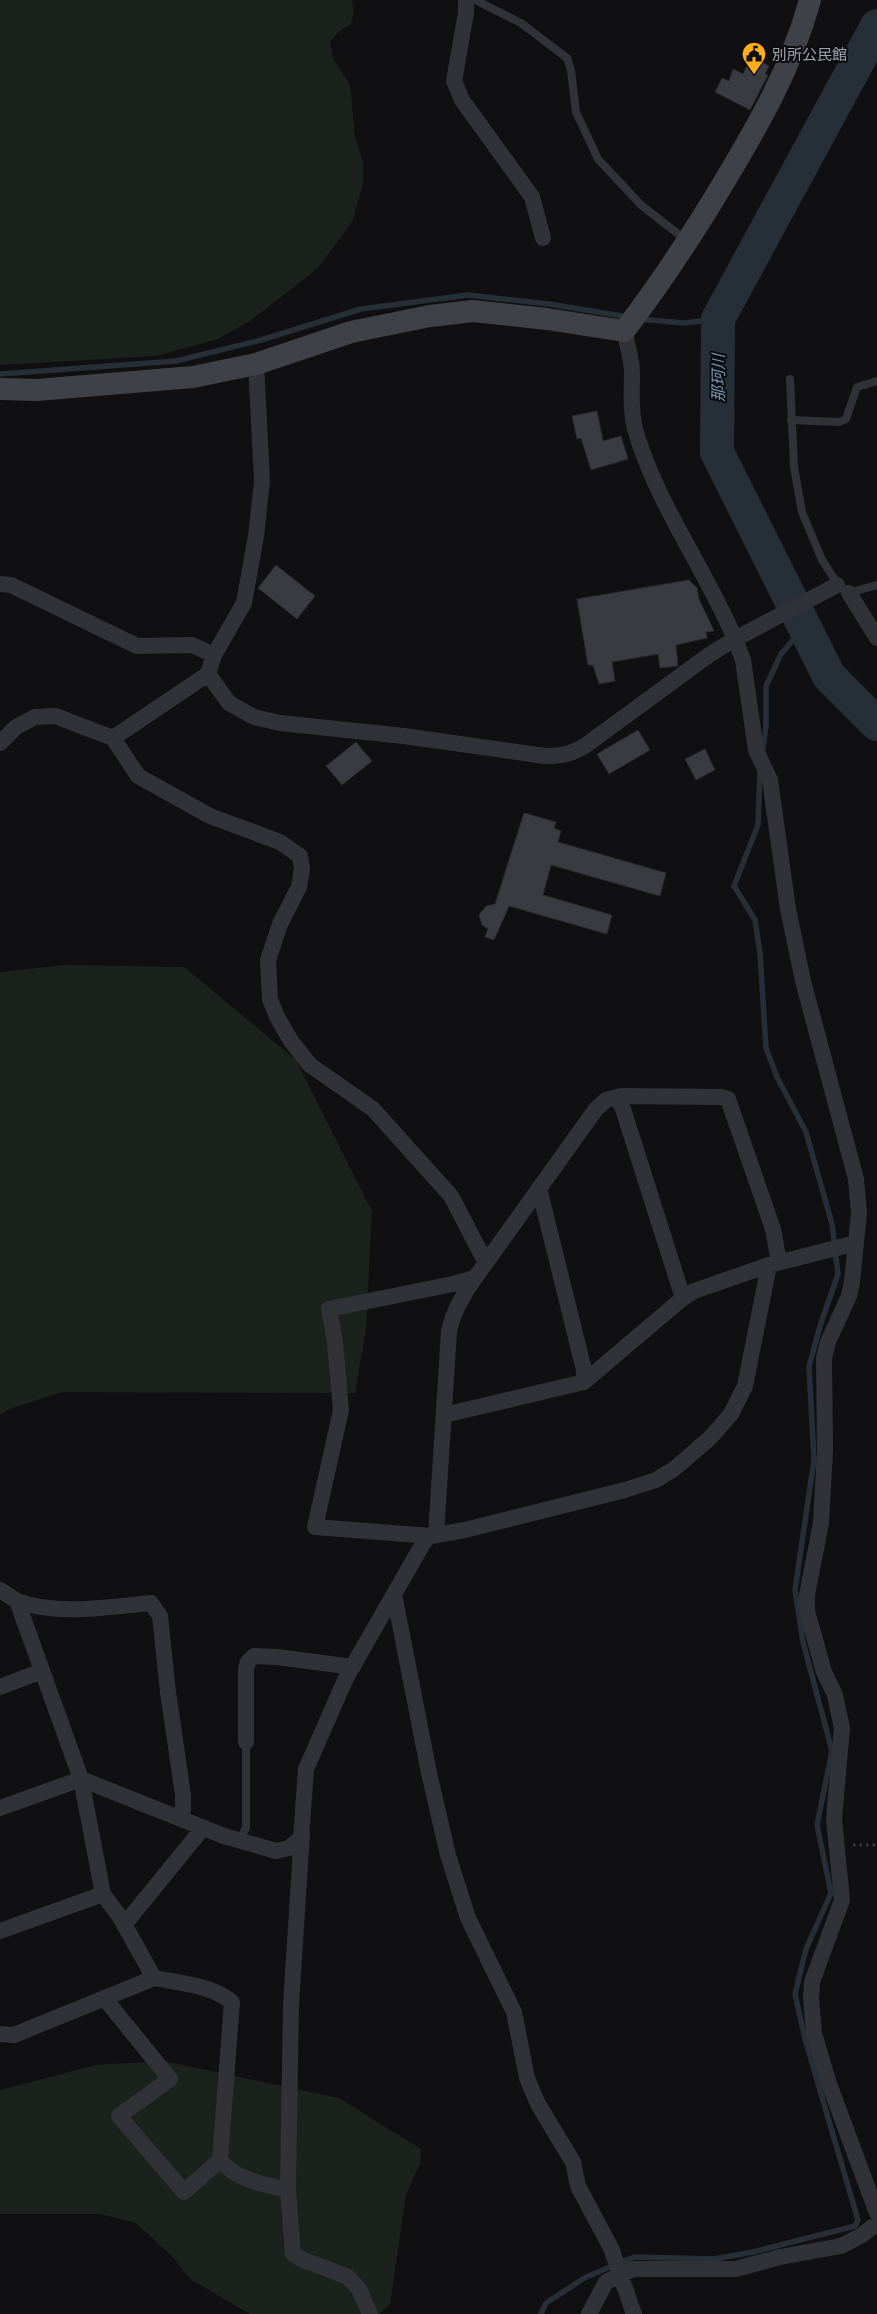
<svg xmlns="http://www.w3.org/2000/svg" width="877" height="2314" font-family="'Golos Text','Noto Sans JP',sans-serif">
	<style>
		.green { fill: #1a221b }
		.lines { fill: none; stroke-linecap: round; stroke-linejoin: round }
		.stream { stroke: #262f37; stroke-width: 5.5 }
		.river { stroke: #262f37; stroke-width: 34 }
		.building { fill: #3a3b40; stroke: #2a2a2e }
		.path { stroke: #37393e; stroke-width: 3; stroke-dasharray: 2.5 4; stroke-linecap: butt }
		.lane { stroke: #313237; stroke-width: 8 }
		.street { stroke: #313237; stroke-width: 16 }
		.secondary { stroke: #3f4148; stroke-width: 22 }
		.labels { text-anchor: middle; dominant-baseline: central; stroke-width: 4; stroke-linejoin: round; paint-order: stroke }
		.poi-label { font-size: 15px; fill: #a0a7b4; stroke: #0b0b0d; text-anchor: start }
		.water-label { font-size: 16px; font-style: italic; fill: #7396b4; stroke: #0b0b0d }
	</style>
	<rect width="100%" height="100%" fill="#101012"/>
	<path class="green" d="M0 0H352L354 12 351 24 338 32 330 42 333 59 350 84 355 137 363 162V185L352 222 318 268 250 321 218 339 156 356 0 365Z
		M65 965 184 967 296 1060 372 1211 366 1329 355 1393 62 1392 10 1409 0 1415V972Z
		M164 2061 339 2098 421 2149 420 2164 406 2195 390 2304 380 2314H250L190 2279 172 2256 136 2223 100 2214H0V2090L96 2065Z"/>
	<g class="lines">
		<path class="stream" d="M639 319 684 323 718 319
			M0 374 176 361 261 340 361 309 468 295 549 304 628 317
			M763 749 766 726V686L781 654 804 627
			M541 2314 546 2303 586 2277 634 2257 714 2259 753 2252 855 2226 858 2220 805 2039 795 1994 806 1949 831 1893 817 1825 832 1751 803 1642 795 1590 814 1460 809 1367 820 1326 838 1274 832 1224 806 1132 777 1077 766 1048 760 953 755 920 734 886 758 825 760 769"/>
		<path class="river" d="M877 26 718 319 717 452 829 676 877 724"/>
	</g>
	<path class="building" d="M751 56 769 66 765 74 768 75 750 110 715 92 722 78 729 81 733 69 743 74Z
		M597 411 603 441 621 436 628 459 591 470 581 438 577 439 572 416Z
		M276 565 315 596 297 619 258 588Z
		M689 580 697 588 699 599 714 631 706 632 707 638 676 645 678 666 660 668 658 654 612 662 615 681 599 684 593 665H588L577 599Z
		M638 730 650 750 609 774 597 754Z
		M356 742 372 761 342 785 326 766Z
		M705 749 715 770 696 780 685 759Z
		M524 813 556 822 554 828 561 831 558 842 666 873 660 896 551 865 543 895 612 915 607 934 509 906 494 940 485 937 488 929 482 925 479 915 486 906 495 904Z"/>
	<g class="lines">
		<path class="path" d="M853 1845H877"/>
		<path class="lane" d="M477 1 521 23 567 58 571 70 576 112 598 159 641 205 686 240
			M790 379 794 467 802 512 822 560 839 586
			M791 420 839 422 846 419 857 387 877 381
			M848 593 877 585
			M239 1840 246 1828V1742"/>
		<path class="street" d="M466 0V13L454 81 462 100 532 197 543 238
			M0 584 11 585 137 646 192 645 214 655
			M837 585 735 639 743 660 756 750 770 780 788 909 803 981 856 1179 859 1213 852 1282 849 1296 828 1342 824 1358 825 1451 821 1523 807 1595V1611L824 1672 835 1695 842 1728 834 1819 842 1900 812 1982 811 1998 814 2033 828 2081 877 2213
			M849 593 877 638
			M208 674 229 703 254 717 280 723 404 736 545 756C562 756 572 754 586 745L709 655 735 639C705 568 657 505 635 429 630 410 632 391 632 372 632 359 627 344 624 331
			M113 738 208 674 214 655 244 603 256 536 262 481 256 364
			M0 743 16 727 35 717 56 716 76 724 113 738 138 776 210 816 280 842 300 856 302 869 299 887 280 924 268 960 270 999 277 1017 291 1041 310 1065 373 1109 451 1196 486 1263
			M617 1097 623 1109 683 1298
			M539 1188 584 1370V1382
			M444 1415 584 1382 683 1298 694 1291 769 1265
			M436 1535 449 1331C454 1310 463 1295 475 1278L596 1109 606 1100 621 1096 721 1097 728 1099 773 1229 779 1262
			M431 1536 315 1527 341 1410 335 1342 329 1309 453 1284 475 1278
			M0 1590 17 1601 81 1779 103 1894 120 1917 154 1978 14 2035 0 2034
			M394 1594 429 1773 448 1855 468 1918 514 2012 527 2078 538 2104 573 2162 578 2186 611 2248 634 2314
			M17 1601C58 1616 108 1607 151 1603L160 1616 168 1692 183 1795V1810L179 1818
			M0 1687 42 1671
			M246 1742V1668L248 1662 254 1656 277 1657 353 1667
			M0 1808 81 1779 224 1836 276 1851 289 1848 301 1838 306 1769 346 1678 425 1540 431 1536 465 1530 625 1490 656 1480 674 1469 710 1438 731 1414 745 1386 769 1265 856 1243
			M124 1925 203 1828
			M0 1931 103 1894
			M154 1978C180 1983 211 1985 232 2002L220 2160C236 2180 263 2184 288 2190L293 2254 301 2259 348 2277 359 2289 370 2314
			M105 1999 170 2079 119 2116 184 2192 220 2160
			M288 2190 291 2005 302 1833
			M589 2314 606 2282 633 2269H736L780 2257 841 2246 862 2235 872 2227 877 2226"/>
		<path class="secondary" d="M0 389 37 390 193 377 256 364 351 332 430 316 473 311 547 319 624 331C661 283 693 234 724 182 759 124 792 66 810 0"/>
	</g>
	<defs>
		<symbol id="civic-pin" viewBox="-11 -11 22 30"><path d="M0 17L-7.5 6A9.5 9.5 0 1 1 7.5 6Z" fill="#ffaf1b" stroke="#0b0b0d"/><path d="M-.6-6.5H3V-4.5H.6V-3L4-1V1h2V6H-6V1h2V-1L-.6-3ZM-1.2 2.5V6h2.4V2.5Z" fill="#111"/></symbol>
	</defs>
	<g fill-rule="evenodd">
		<use href="#civic-pin" x="740" y="40" width="28" height="38"/>
	</g>
	<g class="labels">
		<g class="poi-label">
			<text x="772" y="54">別所公民館</text>
		</g>
		<g class="water-label">
			<text transform="translate(718 378) rotate(-90)">那珂川</text>
		</g>
	</g>
</svg>
